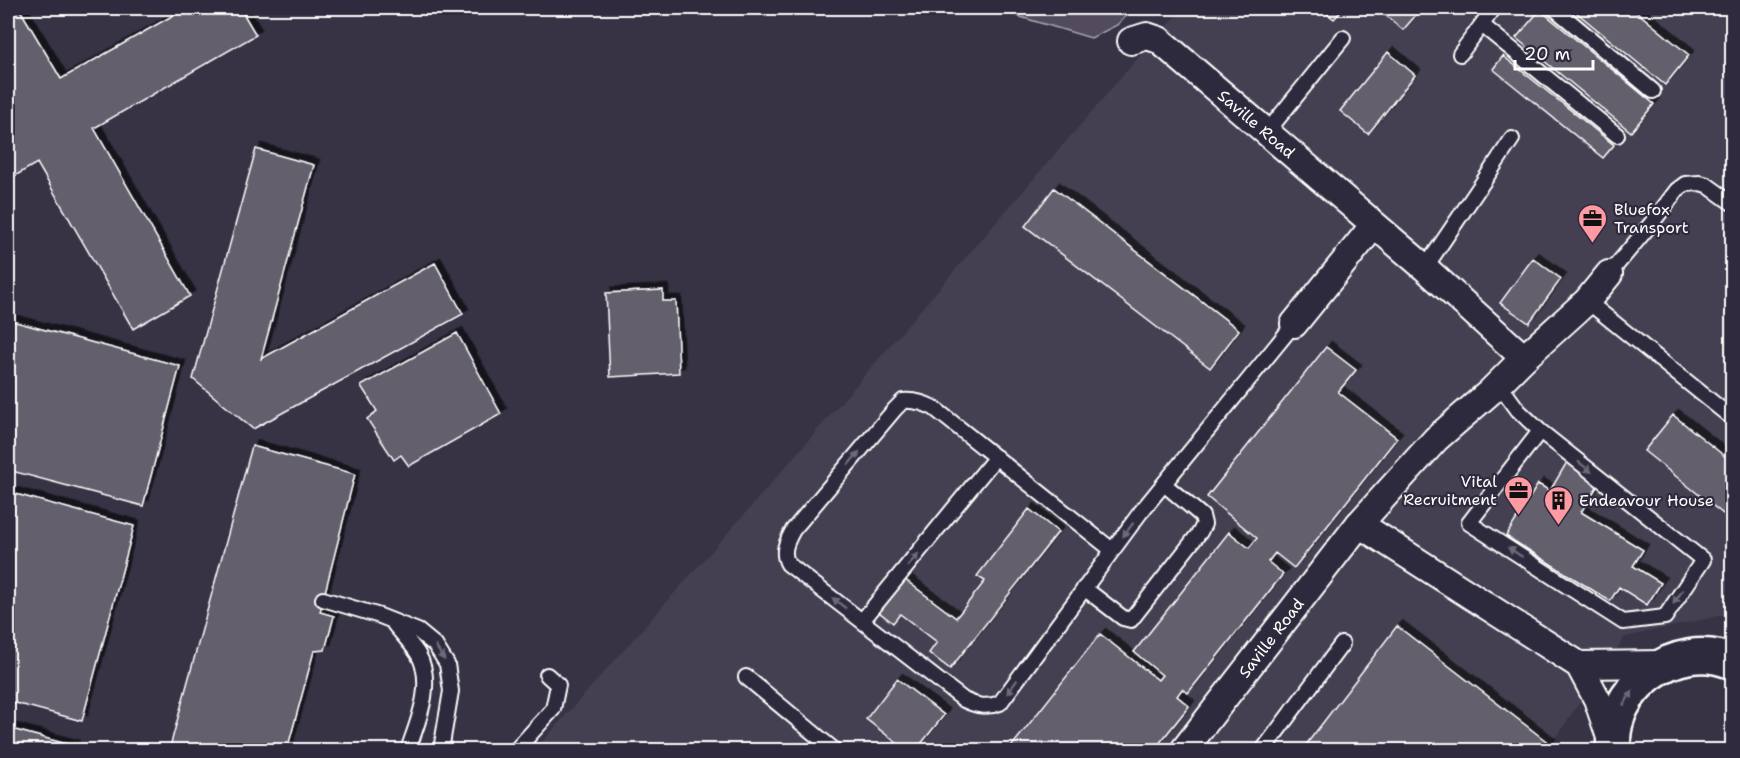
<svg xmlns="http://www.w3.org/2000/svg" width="1740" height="758" font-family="'Shantell Sans',sans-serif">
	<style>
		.built { fill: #444051 }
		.green { fill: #514c5c; stroke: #a8a6ae; stroke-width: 1.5 }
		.building { fill: #635f6d; stroke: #fff; stroke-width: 1.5; filter: url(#shadow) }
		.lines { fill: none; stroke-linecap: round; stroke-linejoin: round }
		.service-casing { stroke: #fff; stroke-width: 18 }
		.minor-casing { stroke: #fff; stroke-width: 30 }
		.tertiary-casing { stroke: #fff; stroke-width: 38 }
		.service { stroke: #2f2a3d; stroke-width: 14 }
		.minor { stroke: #2f2a3d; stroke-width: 26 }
		.tertiary { stroke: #2f2a3d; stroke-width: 33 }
		.oneway { fill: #6d6a77 }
		.labels { text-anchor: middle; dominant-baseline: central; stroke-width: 4.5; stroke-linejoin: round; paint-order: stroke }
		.street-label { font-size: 16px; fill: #fff; stroke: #2f2a3d }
		.poi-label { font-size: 16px; fill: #fff; stroke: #2f2a3d; text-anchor: start }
	</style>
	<defs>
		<filter id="shadow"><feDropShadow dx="5.5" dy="-5.5" stdDeviation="0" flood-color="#0009"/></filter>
	</defs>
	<rect width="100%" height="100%" fill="#373345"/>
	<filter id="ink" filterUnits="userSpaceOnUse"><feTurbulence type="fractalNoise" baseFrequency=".0167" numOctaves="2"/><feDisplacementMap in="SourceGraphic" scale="12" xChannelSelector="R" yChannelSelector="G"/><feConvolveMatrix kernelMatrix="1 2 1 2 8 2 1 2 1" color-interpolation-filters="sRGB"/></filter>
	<g filter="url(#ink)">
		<path class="built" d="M1171 8H1730L1732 9V613L1625 637 1551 744 1552 750H535L750 508 1131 66 1180 12Z"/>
		<path class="green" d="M990 8H1134L1117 25 1091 38Z"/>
		<path class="building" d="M8 8H19L61 79 186 8H240L256 35 94 128 190 296 133 329 37 163 8 180V112L13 109 8 100Z
			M1320 8H1344L1334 19Z
			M1377 8H1422L1403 30Z
			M1571 8H1632L1689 55 1665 85Z
			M1540 10 1654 104 1631 132 1516 38Z
			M1388 52 1415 75 1368 134 1340 111Z
			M1503 56 1614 145 1603 158 1493 69Z
			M256 149 314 165 261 359 435 263 463 314 253 429 193 379Z
			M1054 188 1239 330 1210 368 1025 226Z
			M1533 258 1561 279 1529 323 1500 303Z
			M663 290V301H676L679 373 610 377 606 293Z
			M8 320 180 366 143 506 8 470Z
			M457 333 501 414 409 466 401 455 394 460 367 419 377 411 361 386Z
			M1326 347 1356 370 1338 392 1397 438 1294 568 1275 553 1268 562 1283 574 1188 693 1182 689 1177 696 1189 706 1154 750H1015L1011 747 1100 634 1158 680 1162 675 1134 652 1229 532 1249 548 1257 538 1207 497Z
			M1673 415 1732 462V521L1644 451Z
			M252 446 355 474 320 612 334 616 325 650 314 651 287 750H184L170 747Z
			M1567 462 1600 482 1581 512 1643 550 1633 566 1661 583 1647 605 1619 587 1610 601 1506 536 1538 484 1550 491Z
			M8 492 134 526 82 721 8 701Z
			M1029 509 1058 532 950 669 929 653 937 642 900 614 893 623 879 612 904 579 956 618 985 581 977 576Z
			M1397 626 1550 744 1545 750H1302Z
			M897 679 944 715 916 750H906L866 719Z
			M8 728 74 746 73 750H8Z"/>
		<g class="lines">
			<defs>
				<path id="service" d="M1554 8 1653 91
					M1482 25 1617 135
					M1460 54 1494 8
					M1267 132 1343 38
					M1425 268 1512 139
					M1609 274 1655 219 1677 190 1685 184 1700 183 1707 185 1732 203
					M1587 301 1732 418
					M1499 384 1518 410 1540 431 1703 560 1665 617 1623 622 1469 523 1540 431
					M1112 550 934 408C924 403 915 400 903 401L895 409 793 530C787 541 781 552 788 564L964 700C977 706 987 708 1000 703L1140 513 1294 324
					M1084 588 1123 618 1131 620 1200 532 1204 524 1202 516 1164 484
					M323 599 380 616 418 631 435 645 447 664 451 691 441 750
					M862 621 996 457
					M394 624C401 633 411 643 418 654 435 683 418 721 408 750
					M746 677 834 750
					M516 750 553 709 558 685 547 675
					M1263 750 1342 644"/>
				<g id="minor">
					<path id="s1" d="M1131 41 1147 36 1159 40 1425 268 1524 358"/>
					<path d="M1294 324 1374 225"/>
					<path d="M1359 524 1579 665 1597 699 1613 746"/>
					<path d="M1579 665 1665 664"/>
					<path id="s2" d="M1184 750 1359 524 1436 439 1490 392 1524 358 1587 301 1609 274"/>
				</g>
				<path id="tertiary" d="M1614 750C1607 690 1676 637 1732 662"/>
			</defs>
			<use href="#service" class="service-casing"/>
			<use href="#minor" class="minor-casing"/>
			<use href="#tertiary" class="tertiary-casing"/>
			<use href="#service" class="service"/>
			<use href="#minor" class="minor"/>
			<use href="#tertiary" class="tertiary"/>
		</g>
		<defs><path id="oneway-solid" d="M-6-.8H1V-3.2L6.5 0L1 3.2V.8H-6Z" transform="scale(1.5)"/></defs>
		<g class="oneway">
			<use href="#oneway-solid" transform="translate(854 458) rotate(-50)"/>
			<use href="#oneway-solid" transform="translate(1585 467) rotate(38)"/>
			<use href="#oneway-solid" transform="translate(1128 530) rotate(127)"/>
			<use href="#oneway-solid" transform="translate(1515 552) rotate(-147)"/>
			<use href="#oneway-solid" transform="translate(913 560) rotate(-51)"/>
			<use href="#oneway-solid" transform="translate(1678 597) rotate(124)"/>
			<use href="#oneway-solid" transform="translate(839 603) rotate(-142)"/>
			<use href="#oneway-solid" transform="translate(440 653) rotate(57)"/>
			<use href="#oneway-solid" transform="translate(1012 687) rotate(126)"/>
			<use href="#oneway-solid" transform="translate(1628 698) rotate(-58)"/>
		</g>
	</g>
	<defs>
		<symbol id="office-pin" viewBox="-11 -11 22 30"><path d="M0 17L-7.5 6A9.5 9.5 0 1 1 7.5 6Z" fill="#ff9aa2" stroke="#2f2a3d"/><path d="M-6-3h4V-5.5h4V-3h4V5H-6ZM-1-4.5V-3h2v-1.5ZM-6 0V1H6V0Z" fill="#111"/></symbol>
		<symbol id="building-pin" viewBox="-11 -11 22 30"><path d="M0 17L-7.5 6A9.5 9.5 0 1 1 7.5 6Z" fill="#ff9aa2" stroke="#2f2a3d"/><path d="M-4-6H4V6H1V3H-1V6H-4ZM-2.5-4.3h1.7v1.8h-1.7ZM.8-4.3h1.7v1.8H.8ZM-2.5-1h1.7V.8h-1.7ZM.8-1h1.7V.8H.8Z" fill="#111"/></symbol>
	</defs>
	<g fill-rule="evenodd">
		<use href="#office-pin" x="1576" y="202" width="33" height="45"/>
		<use href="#office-pin" x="1502" y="474" width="33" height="45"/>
		<use href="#building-pin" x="1542" y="484" width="33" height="45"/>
	</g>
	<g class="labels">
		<g class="street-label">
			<text stroke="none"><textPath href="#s1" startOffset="158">Saville Road</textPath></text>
			<text stroke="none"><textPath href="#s2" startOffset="142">Saville Road</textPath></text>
		</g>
		<g class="poi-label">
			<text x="1614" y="209">Bluefox<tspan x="1614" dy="18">Transport</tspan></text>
			<text x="1497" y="481" text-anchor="end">Vital<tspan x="1497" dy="18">Recruitment</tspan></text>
			<text x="1579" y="500">Endeavour House</text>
		</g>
	</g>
	<rect width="1740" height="758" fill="none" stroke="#2f2a3d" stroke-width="30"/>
	<rect x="15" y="15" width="1710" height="728" fill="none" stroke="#fff" stroke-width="2" filter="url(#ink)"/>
	<path d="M1515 60v9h78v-9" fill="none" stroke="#ffffff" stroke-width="3"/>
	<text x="1524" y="60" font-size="18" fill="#ffffff" stroke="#2f2a3d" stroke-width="4.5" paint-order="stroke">20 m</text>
</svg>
